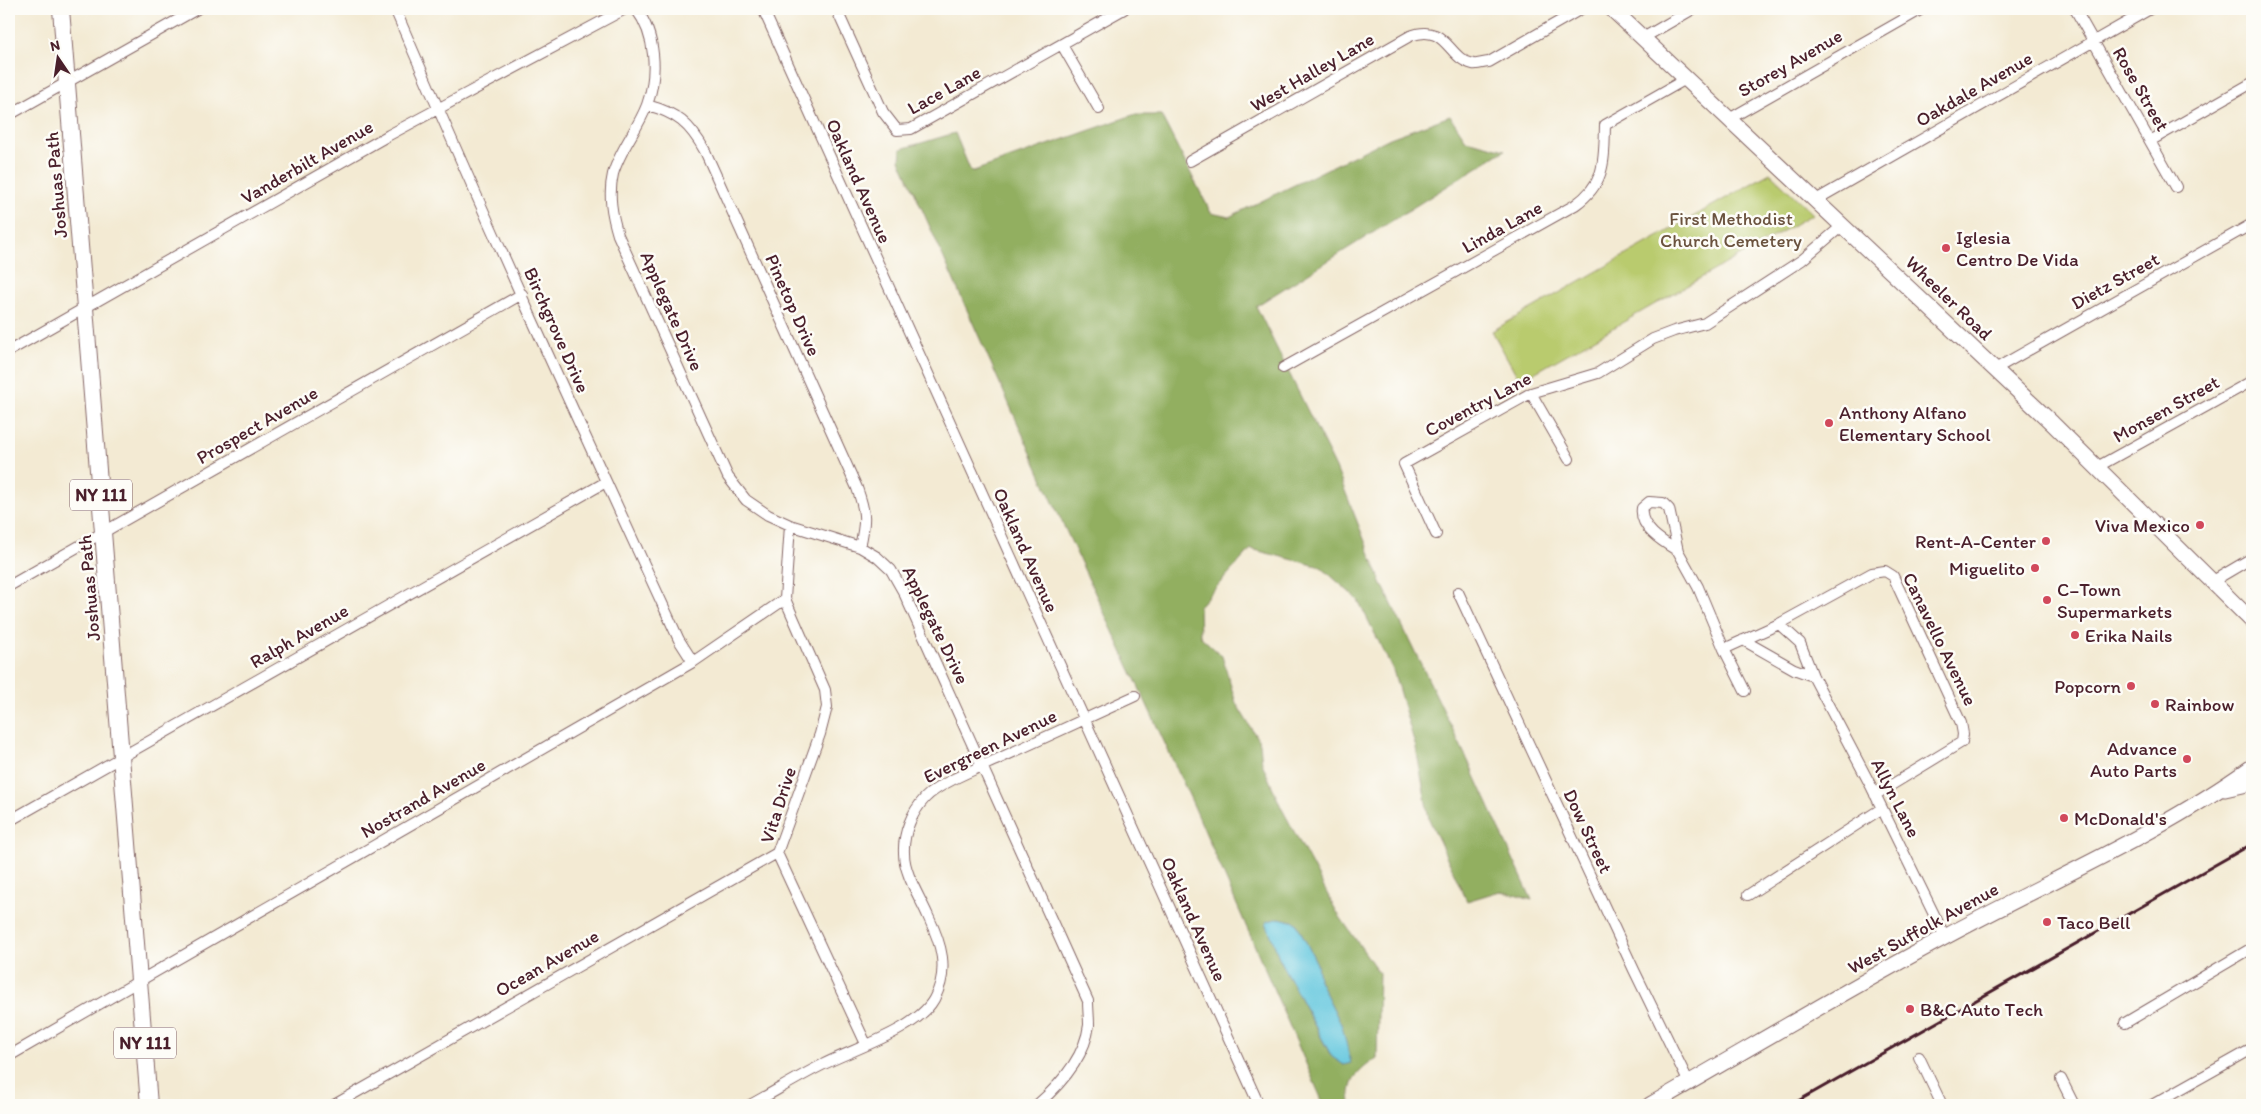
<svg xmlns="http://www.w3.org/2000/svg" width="2261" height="1114" font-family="Itim,sans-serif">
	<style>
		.green { fill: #b9cb6e; stroke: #82754c }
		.forest { fill: #92af61; stroke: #6e6746; fill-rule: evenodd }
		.water { fill: #61c6de; stroke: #567284 }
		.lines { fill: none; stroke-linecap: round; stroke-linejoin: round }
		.minor-casing { stroke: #856666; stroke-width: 12 }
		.secondary-casing { stroke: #856666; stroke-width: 17 }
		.primary-casing { stroke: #856666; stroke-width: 18 }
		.minor { stroke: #fff; stroke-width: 10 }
		.secondary { stroke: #fff; stroke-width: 15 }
		.primary { stroke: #fff; stroke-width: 16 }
		.rail { stroke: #4a1f2b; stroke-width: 3 }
		.poi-dot { fill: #d1495b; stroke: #fdfcf7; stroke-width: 2 }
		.labels { text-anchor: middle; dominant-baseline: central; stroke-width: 5; stroke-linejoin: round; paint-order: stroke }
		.shield { fill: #fdfcf7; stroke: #806168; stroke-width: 1 }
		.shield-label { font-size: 18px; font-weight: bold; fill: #4a1f2b }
		.street-label { font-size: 19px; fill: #4a1f2b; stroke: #fdfcf7 }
		.park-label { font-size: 19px; fill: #6b533f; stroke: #fdfcf7 }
		.poi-label { font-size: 19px; fill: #4a1f2b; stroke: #fdfcf7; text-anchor: start }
	</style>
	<rect width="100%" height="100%" fill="#fdfcf7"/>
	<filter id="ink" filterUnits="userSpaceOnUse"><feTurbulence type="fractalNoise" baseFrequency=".02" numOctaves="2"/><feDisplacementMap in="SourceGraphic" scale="10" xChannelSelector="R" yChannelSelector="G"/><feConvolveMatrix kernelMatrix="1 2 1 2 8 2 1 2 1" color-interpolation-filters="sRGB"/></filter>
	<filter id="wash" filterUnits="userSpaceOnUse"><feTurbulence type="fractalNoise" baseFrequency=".0096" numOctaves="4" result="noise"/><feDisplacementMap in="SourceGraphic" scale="20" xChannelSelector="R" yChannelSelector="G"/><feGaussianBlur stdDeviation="1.12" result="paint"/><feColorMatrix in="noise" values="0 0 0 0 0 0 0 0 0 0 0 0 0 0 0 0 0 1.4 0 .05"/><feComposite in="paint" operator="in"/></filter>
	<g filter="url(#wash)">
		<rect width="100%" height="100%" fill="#f3ead3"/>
		<path class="green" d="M1770 173 1813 214 1520 381 1492 331Z"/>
		<path class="forest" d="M1133 115H1161L1211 213 1229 217 1390 138 1450 116 1466 140 1505 150 1256 306 1336 468 1381 582 1471 767 1532 900 1500 891 1467 901 1429 819 1416 748 1393 670 1358 600 1321 567 1251 549 1199 606 1200 636 1222 656 1236 703 1260 743 1262 763 1281 807 1338 914 1379 973 1377 1058C1357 1072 1348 1080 1350 1105H1324L1193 804 1056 509 900 160 901 149 955 133 971 172ZM1279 918 1296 922 1317 964 1319 980 1342 1026 1350 1063 1344 1065 1331 1056 1281 963 1266 922Z"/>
		<path class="water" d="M1279 918 1296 922 1317 964 1319 980 1342 1026 1351 1063 1344 1065 1332 1057 1281 963 1266 922Z"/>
	</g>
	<g filter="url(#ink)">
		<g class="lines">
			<defs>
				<path id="minor" d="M395 9C486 221 582 430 679 640L693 662
					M636 9C656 35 658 74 647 105 638 129 620 149 613 174 608 195 612 215 618 235L728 477 746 500 768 515 790 525 860 547 877 557 891 570 904 593 1088 1001C1088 1009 1089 1017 1089 1025 1085 1057 1060 1085 1037 1105
					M763 9 1259 1105
					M839 9V15L883 112 897 130 911 129 1124 9
					M2075 9 2176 187
					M1643 38 1693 9
					M1062 45 1099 109
					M647 105C677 113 690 124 705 151L857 488C866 513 866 520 860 547
					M9 115 197 9
					M1729 119 1922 9
					M2150 141 2252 83
					M1190 161 1410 36C1447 22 1447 59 1473 64 1478 65 1485 62 1489 62L1581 9
					M1814 201 2150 9
					M9 351 389 135 625 9
					M1283 368 1575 205C1606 183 1604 161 1605 125L1686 79
					M1995 369 2252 224
					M1531 393 1569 459
					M2097 467 2252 381
					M1436 534 1404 464 1531 393 1598 373 1653 339 1674 331 1705 323 1802 260 1843 225
					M1678 551C1663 542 1639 528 1642 508L1649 502 1663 503 1669 509 1678 551 1698 587 1724 649 1745 691
					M2213 581 2252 558
					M9 586 522 294
					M1458 592 1634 970 1689 1083
					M785 599 825 690 827 707 820 734 777 853 866 1044
					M1779 624 1800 643 1813 676 1872 788 1945 937
					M1743 640 1794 669 1813 676
					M1724 649 1779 624 1872 573 1885 571 1893 576 1961 723 1963 734 1962 742 1875 795
					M9 821 606 482
					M1748 895 1881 809
					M2125 1023 2252 948
					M9 1056 693 662 785 599 790 525
					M1919 1057 1942 1105
					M2061 1079 2074 1105
					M334 1105 777 853
					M750 1105C774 1092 798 1077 822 1065 855 1048 917 1030 934 999 950 970 941 943 928 916 920 897 904 874 904 853 903 833 912 812 925 798 939 783 978 768 998 759 1044 738 1090 717 1135 696
					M2152 1105 2252 1049"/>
				<path id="secondary" d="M1612 9 2052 423 2252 621
					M2225 789 2252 783
					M1650 1105C1748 1049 1846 990 1945 937 2048 881 2158 835 2252 767"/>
				<path id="primary" d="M61 9 149 1105"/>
			</defs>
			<use href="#minor" class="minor-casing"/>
			<use href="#secondary" class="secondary-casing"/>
			<use href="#primary" class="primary-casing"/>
			<use href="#minor" class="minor"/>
			<use href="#secondary" class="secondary"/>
			<use href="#primary" class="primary"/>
			<path class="rail" d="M1791 1105 2252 844"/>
		</g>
	</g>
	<g class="poi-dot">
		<circle cx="1946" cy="248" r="5"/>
		<circle cx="1829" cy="423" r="5"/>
		<circle cx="2200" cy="525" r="5"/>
		<circle cx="2046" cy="541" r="5"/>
		<circle cx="2035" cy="568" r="5"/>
		<circle cx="2047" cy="600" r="5"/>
		<circle cx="2075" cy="635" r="5"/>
		<circle cx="2131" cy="686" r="5"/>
		<circle cx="2155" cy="704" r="5"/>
		<circle cx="2187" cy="759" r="5"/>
		<circle cx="2064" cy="818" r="5"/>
		<circle cx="2047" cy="922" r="5"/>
		<circle cx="1910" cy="1009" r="5"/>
	</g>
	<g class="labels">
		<g class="shield">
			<rect x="70" y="479.5" width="62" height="31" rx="4"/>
			<rect x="114" y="1027.5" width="62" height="31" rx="4"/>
		</g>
		<g class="shield-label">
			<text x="101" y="495">NY 111</text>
			<text x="145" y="1043">NY 111</text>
		</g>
		<g class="street-label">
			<text transform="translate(1790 63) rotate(-30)">Storey Avenue</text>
			<text transform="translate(1312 72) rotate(-30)">West Halley Lane</text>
			<text transform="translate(1974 89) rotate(-30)">Oakdale Avenue</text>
			<text transform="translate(2141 89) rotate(60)">Rose Street</text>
			<text transform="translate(944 90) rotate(-29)">Lace Lane</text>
			<text transform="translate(307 162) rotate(-30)">Vanderbilt Avenue</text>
			<text transform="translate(859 181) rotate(66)">Oakland Avenue</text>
			<text transform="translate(56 185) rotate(-95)">Joshuas Path</text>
			<text transform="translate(1502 227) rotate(-29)">Linda Lane</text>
			<text transform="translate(2115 281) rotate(-29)">Dietz Street</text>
			<text transform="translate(1949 298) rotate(44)">Wheeler Road</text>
			<text transform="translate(793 305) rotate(66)">Pinetop Drive</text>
			<text transform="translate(672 311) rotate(66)">Applegate Drive</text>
			<text transform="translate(557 330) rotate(66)">Birchgrove Drive</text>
			<text transform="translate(1478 404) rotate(-28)">Coventry Lane</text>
			<text transform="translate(2166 409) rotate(-29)">Monsen Street</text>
			<text transform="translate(257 425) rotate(-30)">Prospect Avenue</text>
			<text transform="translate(1026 550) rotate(66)">Oakland Avenue</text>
			<text transform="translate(89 588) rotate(-95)">Joshuas Path</text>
			<text transform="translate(936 625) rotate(64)">Applegate Drive</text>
			<text transform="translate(299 636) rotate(-30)">Ralph Avenue</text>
			<text transform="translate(1940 639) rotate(64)">Canavello Avenue</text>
			<text transform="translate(990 746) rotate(-26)">Evergreen Avenue</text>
			<text transform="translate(423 798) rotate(-30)">Nostrand Avenue</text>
			<text transform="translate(1896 798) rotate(63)">Allyn Lane</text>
			<text transform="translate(778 805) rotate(-72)">Vita Drive</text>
			<text transform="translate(1588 831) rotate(65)">Dow Street</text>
			<text transform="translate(1194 919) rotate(66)">Oakland Avenue</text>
			<text transform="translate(1923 928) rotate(-29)">West Suffolk Avenue</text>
			<text transform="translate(547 963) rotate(-30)">Ocean Avenue</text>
		</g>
		<g class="park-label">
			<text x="1731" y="218">First Methodist<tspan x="1731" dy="22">Church Cemetery</tspan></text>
		</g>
		<g class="poi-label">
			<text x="1956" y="237">Iglesia<tspan x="1956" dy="22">Centro De Vida</tspan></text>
			<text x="1839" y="412">Anthony Alfano<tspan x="1839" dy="22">Elementary School</tspan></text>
			<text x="2190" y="525" text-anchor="end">Viva Mexico</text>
			<text x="2036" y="541" text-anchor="end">Rent-A-Center</text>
			<text x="2025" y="568" text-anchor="end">Miguelito</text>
			<text x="2057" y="589">C‑Town<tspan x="2057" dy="22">Supermarkets</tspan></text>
			<text x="2085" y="635">Erika Nails</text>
			<text x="2121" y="686" text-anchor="end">Popcorn</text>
			<text x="2165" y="704">Rainbow</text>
			<text x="2177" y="748" text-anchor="end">Advance<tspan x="2177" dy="22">Auto Parts</tspan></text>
			<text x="2074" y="818">McDonald's</text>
			<text x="2057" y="922">Taco Bell</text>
			<text x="1920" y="1009">B&amp;C Auto Tech</text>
		</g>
	</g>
	<rect width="2261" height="1114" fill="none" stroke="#fdfcf7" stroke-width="30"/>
	<g transform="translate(58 58) rotate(347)" stroke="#fdfcf7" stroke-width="4" paint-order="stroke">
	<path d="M0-4L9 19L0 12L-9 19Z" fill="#4a1f2b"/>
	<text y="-8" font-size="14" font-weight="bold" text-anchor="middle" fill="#4a1f2b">N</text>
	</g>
</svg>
